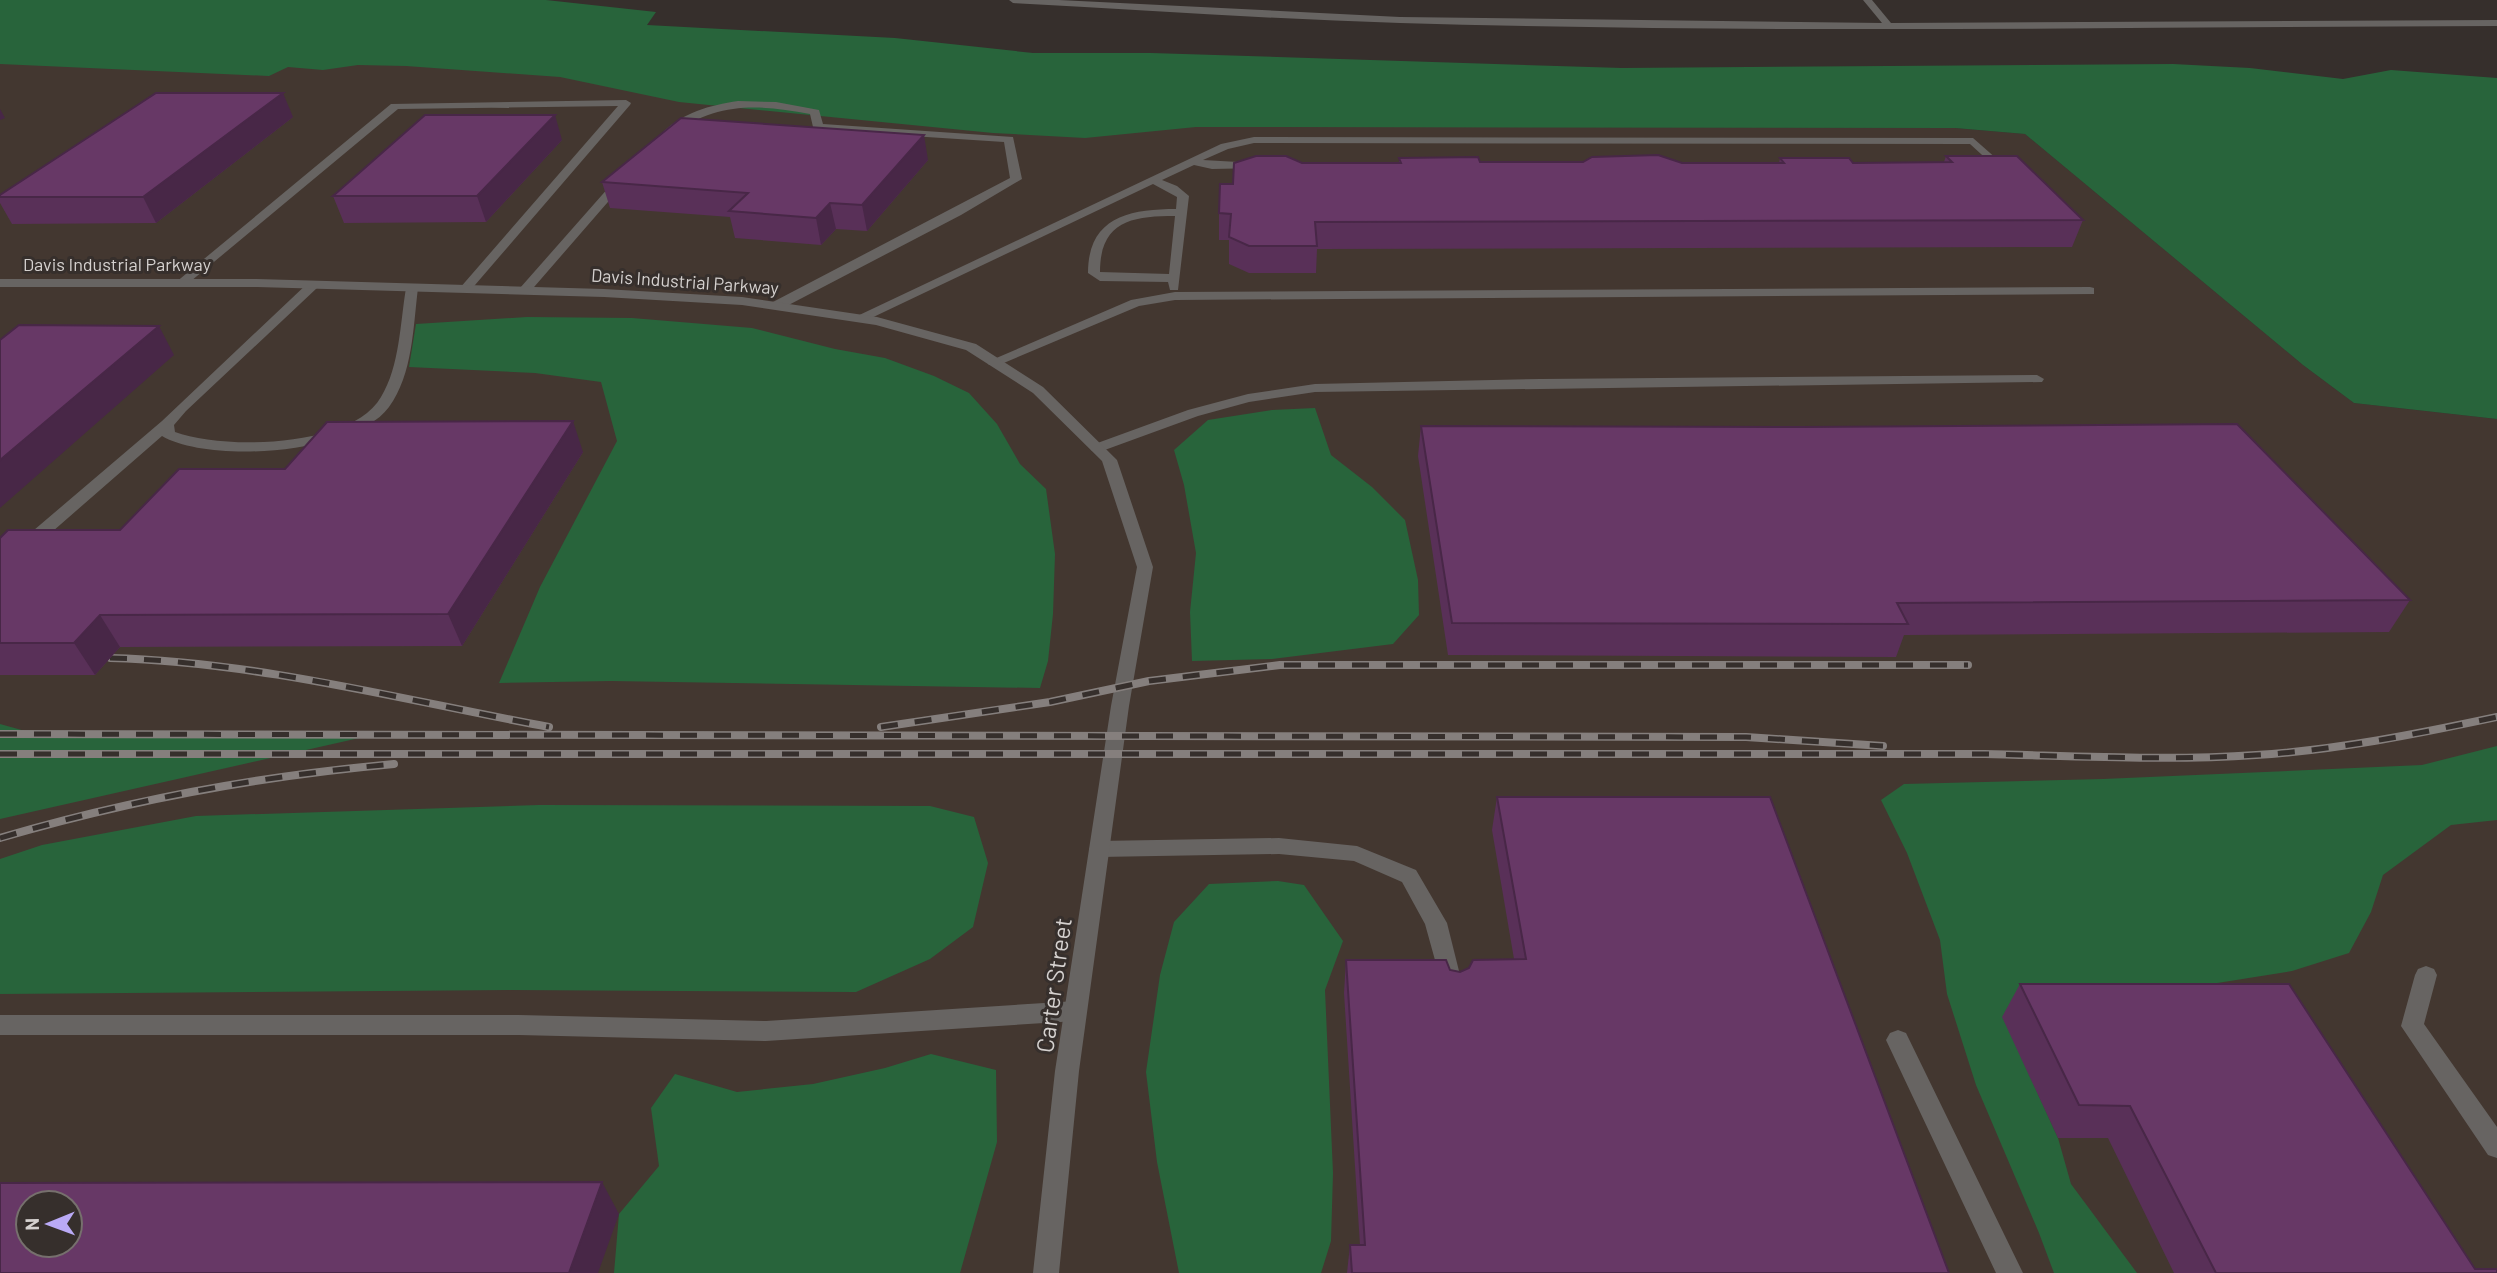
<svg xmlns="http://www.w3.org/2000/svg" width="2497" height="1273" font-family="Barlow,sans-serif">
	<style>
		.built { fill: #433730; fill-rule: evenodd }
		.green { fill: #28643b }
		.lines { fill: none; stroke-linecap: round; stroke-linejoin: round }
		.lane { fill: #676462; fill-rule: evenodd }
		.street { fill: #676462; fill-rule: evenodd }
		.rail-casing { stroke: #857f7d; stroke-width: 8 }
		.rail { stroke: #362f2c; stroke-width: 5; stroke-dasharray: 17; stroke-linecap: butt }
		.wall { fill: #593058 }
		.shaded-wall { fill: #482747 }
		.building { fill: #673866; stroke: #482747; stroke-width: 2; fill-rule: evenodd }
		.labels { text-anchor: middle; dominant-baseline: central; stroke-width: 6; stroke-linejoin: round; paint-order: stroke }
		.far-street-label { font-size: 18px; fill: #d5d1cf; stroke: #362f2c }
		.near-street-label { font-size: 24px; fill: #d5d1cf; stroke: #362f2c }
	</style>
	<rect width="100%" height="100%" fill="#362f2c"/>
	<path class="built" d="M0 39 1955 128 2025 134 2303 365 2354 403 2497 419V1273H0ZM28 1203H70V1245H28Z"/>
	<path class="green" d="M0 0H546L656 12 647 25 895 38 1033 53H1151L1622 68 2173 64 2250 68 2343 79 2391 70 2497 78V419L2354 403 2303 365 2025 134 1955 128 1196 127 1085 138 993 133 679 102 560 77 406 66 358 65 323 70 288 67 269 76 0 64Z
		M527 317 632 318 752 328 835 349 885 358 934 376 969 393 997 424 1020 464 1046 489 1055 554 1053 614 1048 661 1040 688 611 681 499 683 540 587 617 441 601 382 535 373 409 367 416 324Z
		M1315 408 1331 455 1372 487 1405 520 1418 580 1419 615 1393 644 1272 659 1192 661 1190 612 1196 553 1184 485 1174 450 1208 420 1272 410Z
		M0 724 36 734H377L0 819Z
		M2497 746V820L2451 825 2383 875 2371 912 2349 953 2292 971 2003 1017 2058 1138 2071 1184 2137 1273H2054L2039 1233 1976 1085 1947 994 1940 940 1907 853 1881 800 1904 784 2103 779 2422 765Z
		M539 805 930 806 974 817 988 863 973 927 930 959 856 992 510 990 0 994V859L42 845 196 816Z
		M1278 881 1304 885 1343 941 1325 990 1333 1173 1331 1241 1321 1273H1179L1157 1162 1146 1072 1160 975 1174 922 1209 884Z
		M931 1054 996 1070 997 1142 960 1273H614L619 1214 659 1166 651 1108 675 1074 737 1092 813 1084 885 1068Z"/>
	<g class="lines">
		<path class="lane" d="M626 100 631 103 630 105 469 292H461L459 289 618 106 398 109 185 286H177L175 283 391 104Z
			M738 101 776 102 819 110 823 124 1013 137 1022 179 961 215 781 309H771V303L1010 178 1004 142 818 130 813 127 810 114C757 104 717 102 671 135L662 133C682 113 710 105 738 101Z
			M1254 137 1973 138 2006 167 2001 170 1990 169 1989 167 1992 164 1970 144 1254 143 1228 149 1203 160 1256 163 1261 166 1260 168 1212 169 1194 165 1162 180 1177 186 1189 196 1178 290H1170L1168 282 1100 281 1088 273C1088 218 1128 209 1176 209L1177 197 1153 184 865 321 860 322 853 318 1221 144ZM1175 216 1169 274 1100 272C1100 221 1132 216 1175 216Z
			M617 178 627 180 528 294H520V288Z
			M313 281 319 285 317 288 186 411 174 425 175 432C223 450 352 448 381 397 400 366 400 323 406 288L412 284 418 288C413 327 413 374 389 407 355 454 210 464 162 436L6 572 0 573V559L162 421 309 282Z
			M2090 287 2094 288V294L1175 300 1139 306 999 365H989L987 362 1131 300 1175 292Z
			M2037 375 2044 379 2042 382 1315 392 1249 402 1198 416 1102 451H1092L1090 448 1092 445 1188 410 1248 394 1315 384 1540 379Z
			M1279 838 1357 846 1416 870 1447 923 1462 983 1459 989 1451 992 1443 989 1425 924 1402 882 1354 861 1279 854 1099 857 1092 854 1089 849 1092 844 1099 841Z
			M2426 966 2434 969 2437 975 2424 1024 2497 1127V1158L2488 1155 2401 1026 2415 975 2418 969Z
			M1076 1001 1084 1004 1087 1011 1084 1018 1076 1021 766 1041 519 1035H0V1015H519L766 1021Z
			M1898 1030 1906 1033 2023 1273H1996L1886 1040 1890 1033Z"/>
		<path class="street" d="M1009 0H1059L1400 17 1882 23 1863 0H1872L1891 23 2497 20V26C2132 27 1766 34 1400 23 1271 19 1142 10 1013 3Z
			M0 279H257L604 289 742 297 877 317 976 344 1043 387 1117 460 1153 567 1129 706 1079 1071 1059 1273H1033L1055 1071 1111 706 1137 567 1102 461 1033 393 966 350 876 325 742 305 604 297 257 287H0Z"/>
		<defs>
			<path id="rail" d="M110 658C260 662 403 700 549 727
				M881 727 1050 702 1149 681 1280 665H1968
				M0 734 1746 737 1883 746
				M0 754H1985C2075 756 2166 761 2256 755 2337 750 2417 734 2497 717
				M0 838C129 800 260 776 394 764"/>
		</defs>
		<use href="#rail" class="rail-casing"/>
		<use href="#rail" class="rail"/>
	</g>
	<path class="wall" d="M293 117 156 223 12 224 0 203V195Z
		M562 140 486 222 344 223 333 196Z
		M1946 156 2083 220 2072 247 1317 249 1316 273H1249L1229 264V240H1219V213L1233 184 1302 163H1399V158L1480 162 1779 163 1780 158 1853 163 1944 162Z
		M928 160 867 231 836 229 821 245 735 238 730 217 610 208 602 182Z
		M1421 426 2410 600 2389 632 1904 635 1896 657 1448 655 1418 456Z
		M583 452 462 646 120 647 95 675H0V538L120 530 285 469Z
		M1497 797 1949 1273H1347L1350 1245H1360L1344 993 1346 960 1450 970 1460 972 1514 959 1492 830Z
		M2020 984 2475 1269 2497 1273H2174L2108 1138H2058L2002 1017Z"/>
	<path class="shaded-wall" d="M283 93 293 117 156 223 143 197Z
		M0 109 5 118 0 120Z
		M555 115 562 140 486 222 477 196Z
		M924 135 928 160 867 231 862 205Z
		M830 203 836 229 821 245 816 218Z
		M159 326 174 355 0 508V460Z
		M573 421 583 452 462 646 448 614Z
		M100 615 120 647 95 675 74 643Z
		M602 1182 619 1214 598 1273H569Z"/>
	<path class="building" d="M156 93H283L143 197H0V195Z
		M425 115H555L477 196H333Z
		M681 118 924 135 862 205 830 203 816 218 729 211 748 193 602 182Z
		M1658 155 1682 163H1784L1780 158H1849L1853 163 1952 162 1946 156H2017L2083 220 1315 222 1317 246H1249L1229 237 1231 214 1219 213 1220 184H1233L1234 163 1256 156H1286L1302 163H1401L1399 158 1478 157 1480 162H1583L1592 157Z
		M19 325 159 326 0 460V340Z
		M573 421 448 614 100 615 74 643H0V538L8 530H120L179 469H285L327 422Z
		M2237 424 2410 600 1897 603 1908 624 1452 623 1421 426 1804 427Z
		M1497 797H1770L1949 1273H1352L1350 1245H1365L1346 960H1446L1450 970 1460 972 1469 968 1473 960 1526 959Z
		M2020 984H2289L2475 1269H2497V1273H2216L2130 1106 2079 1105Z
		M602 1182 569 1273H0V1183ZM28 1203H70V1245H28Z"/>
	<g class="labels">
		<g class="far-street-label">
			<text x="117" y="264">Davis Industrial Parkway</text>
			<text transform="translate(685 281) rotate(4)">Davis Industrial Parkway</text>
		</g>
		<g class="near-street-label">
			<text transform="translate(1053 985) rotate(-82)">Carter Street</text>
		</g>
	</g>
	<g transform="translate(49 1224) rotate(269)"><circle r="33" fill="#362f2c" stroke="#76706d" stroke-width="2"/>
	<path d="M0-5L12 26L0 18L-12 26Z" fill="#baaaf6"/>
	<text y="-10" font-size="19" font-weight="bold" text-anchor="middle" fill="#d5d1cf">N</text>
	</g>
</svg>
